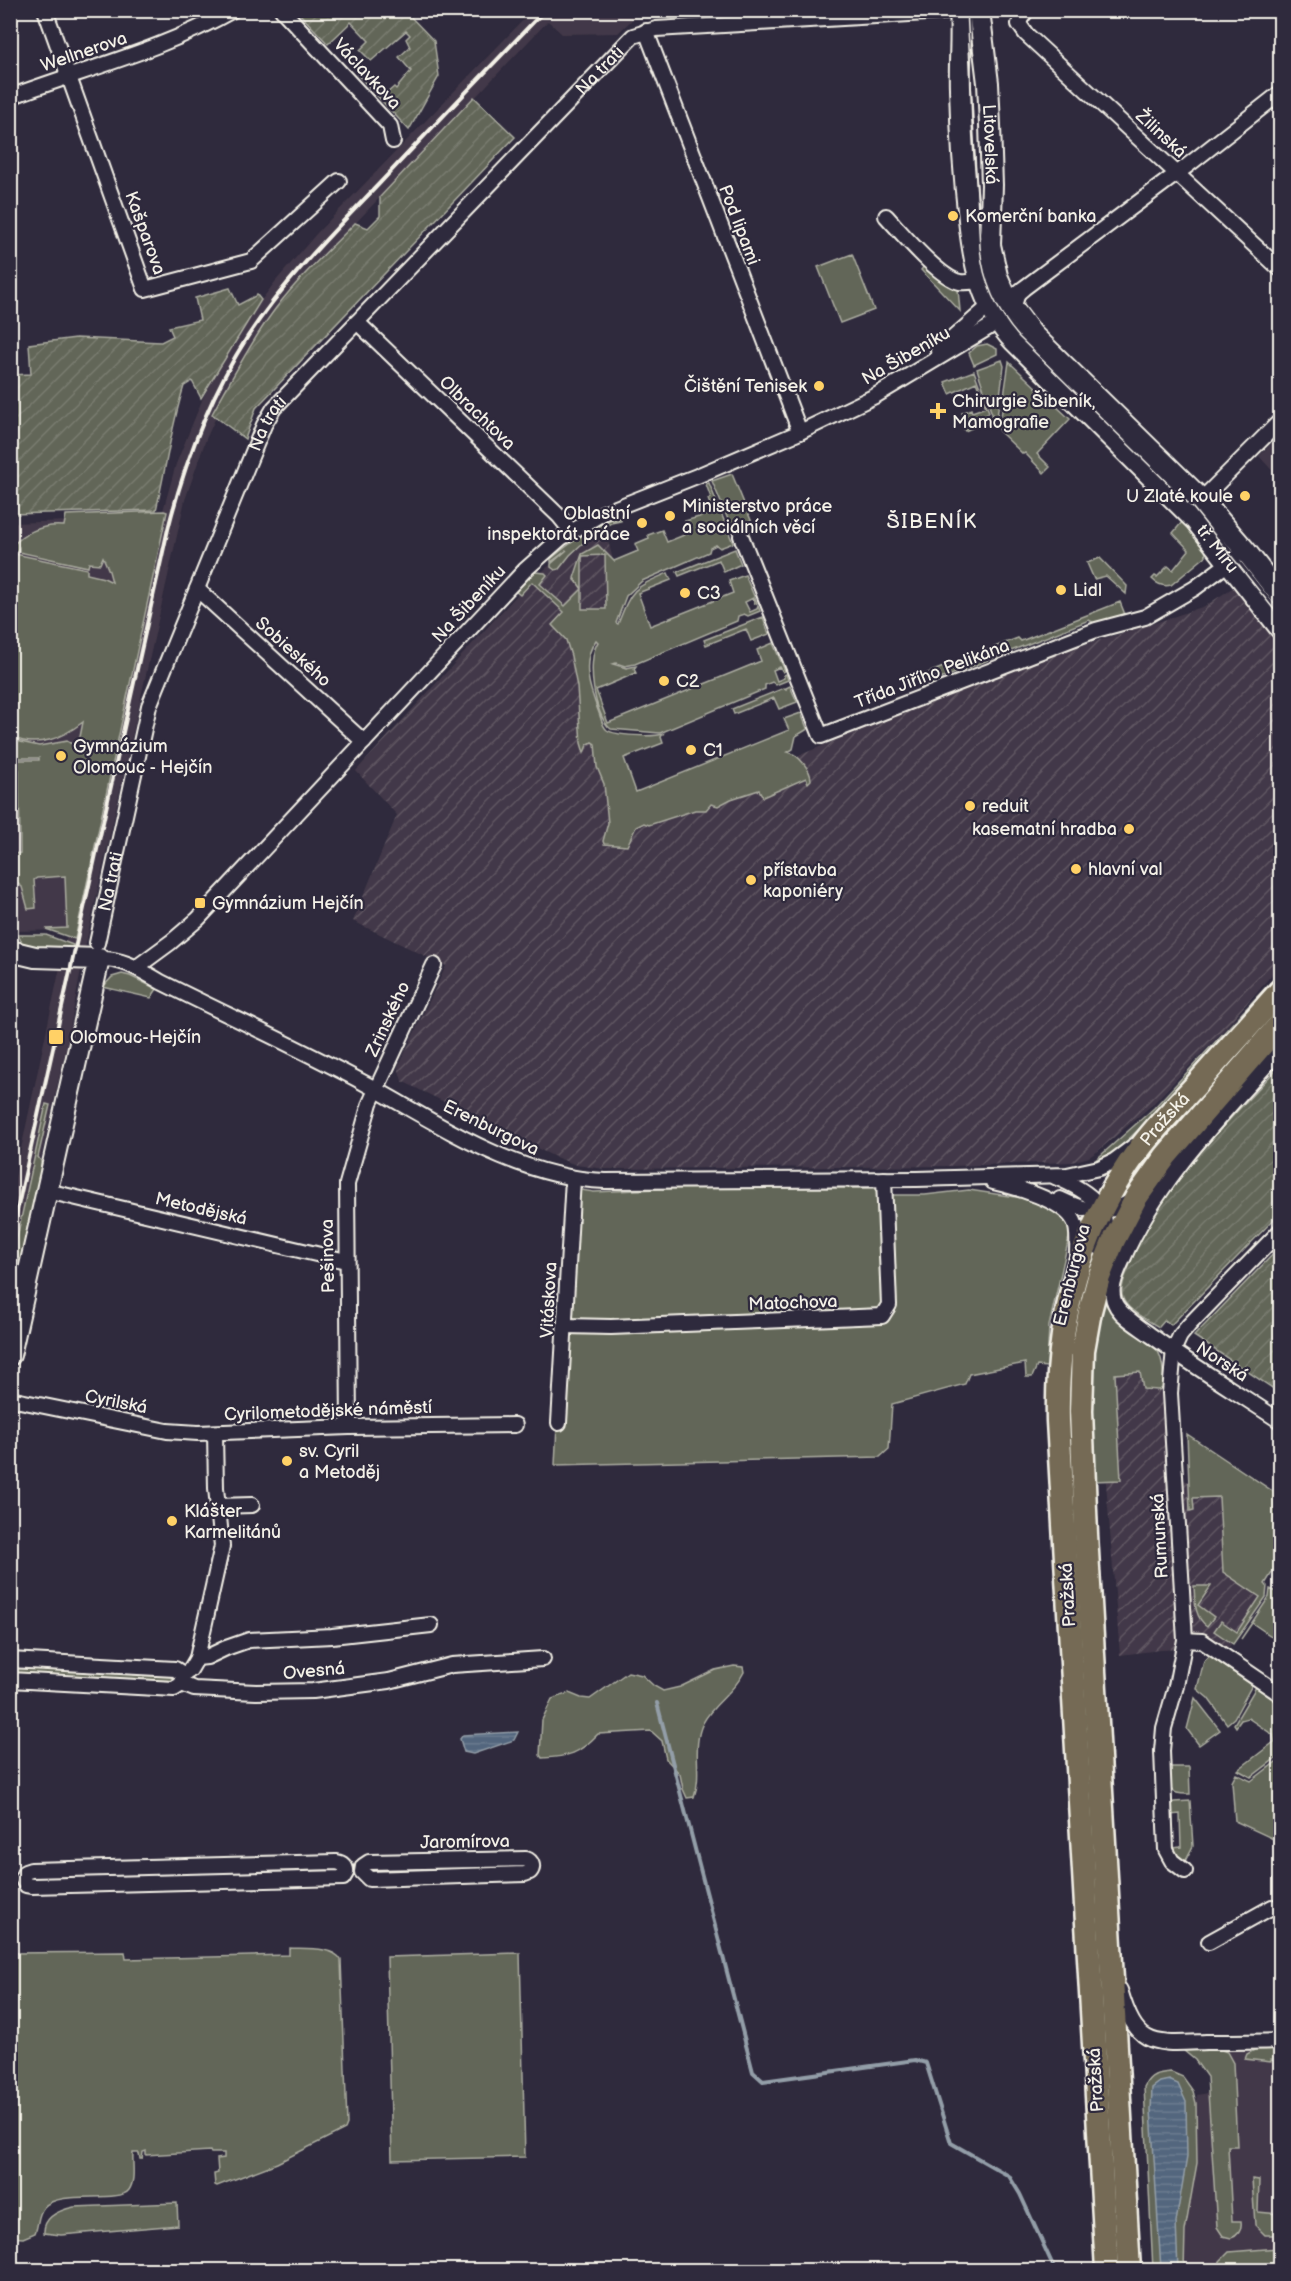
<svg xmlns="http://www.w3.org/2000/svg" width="1291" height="2281" font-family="'Balsamiq Sans',sans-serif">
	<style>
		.built { fill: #433948 }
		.industrial { fill: url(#industrial-furrows) }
		.green { fill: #626658; stroke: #abaca0; stroke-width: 1.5; fill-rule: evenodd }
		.garden { fill: url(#garden-furrows); stroke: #abaca0; stroke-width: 1.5 }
		.water { fill: url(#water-rules); stroke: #939ea8; stroke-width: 1.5 }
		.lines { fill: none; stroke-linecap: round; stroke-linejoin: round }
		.stream { stroke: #939ea8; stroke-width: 4 }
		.minor-casing { stroke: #f4f1e8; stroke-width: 18 }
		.secondary-casing { stroke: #f4f1e8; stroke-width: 24 }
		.primary-casing { stroke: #f4f1e8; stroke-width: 27 }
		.minor { stroke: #2f2a3d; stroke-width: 14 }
		.secondary { stroke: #2f2a3d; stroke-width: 20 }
		.primary { stroke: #746b55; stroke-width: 22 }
		.tram { stroke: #f4f1e8; stroke-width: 1.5 }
		.rail { stroke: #f4f1e8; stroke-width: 4 }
		.poi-dot { fill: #ffd166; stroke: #2f2a3d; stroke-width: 2 }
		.labels { text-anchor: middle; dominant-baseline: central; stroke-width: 4.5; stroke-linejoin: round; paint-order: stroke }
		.street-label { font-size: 18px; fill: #f4f1e8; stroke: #2f2a3d }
		.poi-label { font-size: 18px; fill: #f4f1e8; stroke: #2f2a3d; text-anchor: start }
		.neighbourhood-label { font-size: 20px; letter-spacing: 1.5px; fill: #f4f1e8; stroke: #2f2a3d }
	</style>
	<defs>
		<pattern id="industrial-furrows" width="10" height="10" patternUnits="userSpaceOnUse" patternTransform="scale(1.5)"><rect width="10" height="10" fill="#433948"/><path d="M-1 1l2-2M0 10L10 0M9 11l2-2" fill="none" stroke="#5f5662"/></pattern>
		<pattern id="garden-furrows" width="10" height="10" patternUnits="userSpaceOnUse" patternTransform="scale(1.5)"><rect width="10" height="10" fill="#626658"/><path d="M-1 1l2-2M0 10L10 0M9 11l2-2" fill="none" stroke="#797c70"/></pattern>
		<pattern id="water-rules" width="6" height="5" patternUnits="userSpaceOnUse" patternTransform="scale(1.5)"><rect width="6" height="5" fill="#53667e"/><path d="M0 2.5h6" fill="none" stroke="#6c7c90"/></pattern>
	</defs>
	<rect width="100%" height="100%" fill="#2f2a3d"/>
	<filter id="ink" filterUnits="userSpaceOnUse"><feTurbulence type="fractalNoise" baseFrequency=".0167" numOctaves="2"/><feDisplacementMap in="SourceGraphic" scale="12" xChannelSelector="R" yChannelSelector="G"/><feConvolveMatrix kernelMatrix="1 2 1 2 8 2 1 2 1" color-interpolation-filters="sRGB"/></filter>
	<g filter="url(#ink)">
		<path class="built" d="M532 11H635L637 15 618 33 562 34 548 21 307 274 221 406 206 439 185 500 178 531 86 943 68 1040 11 1287V1196L68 930 11 931V523L161 518 176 464 203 398 220 365 254 310 275 282 317 233Z
			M1280 435V479L1259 456Z
			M1207 2047 1254 2050 1280 2048V2270H1185V2231L1197 2163 1196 2103 1197 2095 1209 2093Z"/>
		<path class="industrial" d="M604 525 612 556 606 641 577 649 618 831 985 678 1050 655 1152 624 1205 606 1234 587 1280 644V965L1221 1033 1152 1105 1098 1151 1089 1157 1072 1162 950 1166 605 1169 576 1165 553 1156 402 1081 398 1067 446 966 353 921 397 815 356 771 529 582 584 538Z
			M1124 1352 1175 1394 1182 1480 1225 1489 1263 1597 1229 1647 1160 1650 1120 1655 1096 1359Z"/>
		<path class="green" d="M852 254 874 310 840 323 818 267Z
			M924 266 951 287 958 289 960 311 921 270Z
			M987 344 997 349V354L974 365 969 353 977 346Z
			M1002 360 1004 366 997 417 965 431 964 429 987 420 992 414 977 369Z
			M1009 362 1070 419 1037 454 1050 467 1044 473 1025 453 1023 454 999 431Z
			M974 371 989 412 983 419 982 417 967 424 962 413 971 409 972 412 986 407 976 382 950 394 945 382Z
			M732 474 755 530 735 536 712 481Z
			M709 483 733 543 720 548 716 545 710 548 709 552 642 581 626 596 616 623 618 624C632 588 633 588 668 573L671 580 638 593 650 626 733 593 729 581 745 575 757 603 755 604 753 598 745 602 750 612 757 609 758 606 760 611 748 616 744 614 738 616 737 621 635 664 625 666 616 663 613 664 626 668 636 666 634 669 636 673 596 690 608 723 761 661 757 650 773 643 785 671 783 672 780 667 773 670 777 681 784 678V675L786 674 788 680 776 685 772 682 765 685V689L660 733 611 729C594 717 586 660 598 642L596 640C580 662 590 690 599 713 601 718 602 726 607 730 615 736 654 737 663 734L661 737 663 743 624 758 636 792 789 730 784 719 801 713 807 728 811 727 796 736 793 749 788 752C798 754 811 770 811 780L808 783 806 778 763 797 759 790 731 799 718 806 711 804 706 810H695L649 825 644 823 636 827 627 846 604 844 603 841 608 823 604 784 597 767 595 744 592 742 587 745 584 753 581 743 577 687 571 656 566 640 552 625 564 612 532 582 520 595 515 591 535 572 545 573 547 575 540 584 565 606 582 589 574 578 582 554 598 545 614 561 638 551 635 544 649 538 648 535 662 530 667 542 689 533 685 521 713 513 708 499 711 498 706 484ZM605 555 606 609H582V556Z
			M164 511 167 512 75 939 46 929 67 928 65 876 37 878 34 880 36 908 28 909 22 887C10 880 14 867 14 854L20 853 19 770H17V812L13 813 12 760H39V758H12L11 740 39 746 67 741 72 744 74 751 77 752 83 722C62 738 38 749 11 737V547C26 531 43 524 64 526L66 515ZM19 548V552L88 567 89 563 100 564 103 557 109 571 112 582 104 578 87 574V569L15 554Z
			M623 514 622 517 612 521 621 519V521L611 523 584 542 570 555 559 569 555 570 551 567V564L567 550 551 562V559C572 540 598 525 623 514Z
			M1182 522C1191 531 1206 543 1206 556L1171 585C1164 587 1157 584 1152 579L1155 576 1157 577 1168 566 1173 570 1189 550 1173 533Z
			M735 549 741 564 724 572 719 560 679 576 677 572Z
			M1100 558 1127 586 1126 594 1106 576 1094 579 1087 563Z
			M1120 602 1126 617 1096 624 1089 620 940 679 936 687 930 689 923 675 1018 638 1021 641Z
			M763 617 769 634 751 641 746 629 706 645 704 640Z
			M790 686 797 702 779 709 774 698 734 714 732 709 784 688 786 689V688Z
			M18 935H46L73 945 71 951 24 946Z
			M1280 972V979C1235 1029 1192 1081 1142 1126 1127 1141 1111 1158 1091 1164L1154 1108Z
			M122 974 130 976 157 989 151 998 103 987 112 977Z
			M1280 1002V1008L1129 1193 1122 1189 1136 1167Z
			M46 1104 50 1105 38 1157 41 1161 40 1183 11 1319V1265Z
			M701 1187 880 1188 894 1195H925L969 1190 1022 1198 1039 1202 1064 1217 1070 1233 1049 1326 1047 1367 1037 1366 1032 1377H1026L1025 1363 969 1374 965 1384 892 1404 889 1449 880 1457 555 1465 569 1188 594 1192Z
			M1107 1291C1105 1330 1139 1326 1157 1350 1164 1360 1163 1377 1164 1388L1158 1390 1143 1389 1140 1372 1115 1374 1121 1480 1093 1481 1091 1346Z
			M1187 1434 1280 1496V1560L1265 1584 1267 1586 1266 1597 1233 1644 1214 1631 1221 1621 1237 1632 1260 1597 1223 1572 1219 1497 1193 1498 1194 1510 1190 1511Z
			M1194 1586H1211L1198 1605 1214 1617 1207 1626C1194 1617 1195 1601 1194 1586Z
			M1270 1589 1280 1593V1642L1252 1623 1241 1639 1269 1597Z
			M1210 1656 1252 1685 1234 1718 1227 1724 1208 1698 1197 1689 1204 1661Z
			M11 1663 171 1674 173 1680 170 1682 11 1675Z
			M734 1666 743 1667 744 1672C734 1693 713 1703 703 1723 691 1747 703 1773 694 1797L687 1798 683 1789 680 1774 666 1759 662 1741 651 1731 598 1734C579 1754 569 1757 542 1758L540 1755 542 1720 552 1699 569 1693 581 1698 590 1699 628 1672 642 1675 654 1686 663 1691 680 1687 715 1670Z
			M1256 1687 1280 1704V1755L1251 1777 1238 1770 1239 1769 1274 1742 1273 1735 1248 1718 1241 1720 1236 1727 1234 1724Z
			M1195 1698 1220 1730 1199 1745 1187 1729Z
			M1280 1759V1842L1235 1821 1232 1782 1236 1774 1251 1781Z
			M1168 1767H1189L1190 1794C1166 1795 1169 1787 1168 1767Z
			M1190 1801 1193 1846 1184 1863 1181 1864 1172 1848 1181 1847 1180 1814 1170 1815V1808L1174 1802Z
			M289 1948C304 1949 334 1946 341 1960L347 2124 345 2129 277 2163 217 2186 215 2185 214 2174 218 2173 217 2159 224 2158V2153H211L210 2151 146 2155V2151L143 2152 142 2159H140L139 2153H133C132 2164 136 2180 129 2190 119 2204 60 2189 44 2207 37 2215 39 2224 35 2233L23 2238 11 2237V1953L125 1952 126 1959 289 1955Z
			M520 1953 525 2157 392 2160 387 1957Z
			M1213 2047 1227 2052 1233 2063 1237 2146H1228L1232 2221H1241C1242 2229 1240 2235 1231 2238L1223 2236 1217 2227 1207 2077 1195 2060 1183 2050Z
			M1280 2048V2061L1271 2060V2062L1245 2059 1247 2054 1256 2049Z
			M1171 2072 1183 2077 1193 2091 1196 2103 1197 2163 1185 2231 1184 2270H1153L1144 2087C1150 2074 1158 2073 1171 2072Z
			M1252 2179 1259 2180 1258 2212 1280 2214V2235H1265L1255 2225Z
			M177 2203 178 2225 61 2235 44 2233C43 2216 60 2210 74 2207Z
			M1278 2248 1280 2250V2264L1274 2268 1219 2270 1220 2261 1229 2252Z"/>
		<path class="garden" d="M297 11H405L434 41 439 76 409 130 357 74 364 67 369 73 368 74 386 94 394 87 396 89 411 71 399 57 410 47 406 39 410 35 406 31 371 61 360 50 369 41 351 22 328 44Z
			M474 97 515 137 256 408 245 439 212 414C230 382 247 349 268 319 292 284 325 254 355 223L368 228 380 216V197Z
			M230 288 238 305 257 295 261 300 201 398 192 381 184 386C171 427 166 468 156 510L11 514V375L31 374 29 344 76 338 161 342 173 336 169 327 200 320 195 298Z
			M1280 1065V1213L1171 1325 1165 1320 1159 1327C1147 1320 1124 1309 1122 1295 1120 1285 1127 1273 1130 1264 1160 1185 1225 1126 1280 1065Z
			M1280 1247V1393L1194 1336Z"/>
		<path class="water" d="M518 1732 514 1740 473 1754 464 1752 460 1739 463 1735Z
			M1169 2080 1178 2084 1186 2102 1187 2157 1176 2222 1178 2270H1161L1151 2110 1152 2088 1160 2082Z"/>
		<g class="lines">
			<path class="stream" d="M657 1703 753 2072 763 2081 915 2060 926 2063 951 2143 1009 2176 1020 2194 1055 2270"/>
			<defs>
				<g id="minor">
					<path d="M45 10 145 289 251 261 339 181"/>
					<path d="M282 10 390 126 393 141"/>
					<path d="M1027 10 1021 18 1019 24 1026 34 1280 269"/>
					<path d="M646 31 800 432"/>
					<path d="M10 97C85 69 163 50 233 10"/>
					<path d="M886 216C901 232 939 278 960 282 966 283 972 282 979 280"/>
					<path d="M357 322 559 516 571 531"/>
					<path d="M938 351 995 301"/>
					<path d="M1196 505 1280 421"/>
					<path d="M741 536 821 736 1096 630 1145 617 1195 588 1234 559"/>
					<path d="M197 589 364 742"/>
					<path id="s1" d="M97 943 149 706 264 425 274 408 633 36 656 29 960 11"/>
					<path d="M99 959C124 958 140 970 161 982 229 1016 299 1048 366 1084 441 1125 517 1178 605 1181L917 1179 1067 1175 1099 1168 1114 1161 1134 1146"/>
					<path d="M137 967 171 942 198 919 525 570 561 538 603 513 697 476 800 432 875 396 988 328 1013 309 1018 293 1024 288 1187 166 1280 93"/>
					<path d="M1280 1050C1222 1115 1158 1178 1123 1259 1116 1274 1107 1292 1117 1307 1125 1319 1140 1327 1152 1336 1193 1366 1238 1393 1280 1421"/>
					<path d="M1055 1177C1087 1190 1118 1209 1100 1248"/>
					<path d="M993 1182C1015 1187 1063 1200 1074 1221 1079 1231 1077 1243 1077 1254"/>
					<path d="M47 1191 346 1261"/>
					<path d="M1060 1199C1086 1212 1109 1217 1134 1199"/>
					<path d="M565 1326 611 1327 882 1316 889 1305 884 1179"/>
					<path d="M10 1399 167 1431 198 1433 349 1427 515 1425"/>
					<path d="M559 1423 573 1179"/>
					<path d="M349 1427 347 1184 370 1103 434 965"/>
					<path d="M218 1506 252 1505"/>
					<path d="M1185 1640 1202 1641 1280 1694"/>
					<path d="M197 1658 207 1657 226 1648 249 1640 332 1636 431 1625"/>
					<path d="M10 1660 175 1669 183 1674 182 1684 174 1689 10 1680"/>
					<path d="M183 1675 190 1670 197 1658 222 1546 216 1488 215 1433"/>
					<path d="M182 1684 194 1689 256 1692 313 1691 389 1681 452 1665 543 1659"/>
					<path d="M526 1859C532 1861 534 1867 530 1872L525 1874 369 1879 362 1872 363 1866 369 1862Z"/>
					<path d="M336 1862C342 1863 347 1866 346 1873L343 1878 32 1886 26 1885 22 1878 25 1872 31 1870Z"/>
					<path d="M1185 1871 1172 1861 1166 1850 1162 1751 1164 1728 1176 1686 1185 1640 1170 1393 1174 1349 1180 1336 1189 1325 1280 1231"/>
					<path d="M1209 1942 1272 1907"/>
					<path d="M1120 1990C1137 2048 1152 2044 1206 2042 1231 2042 1256 2042 1280 2041"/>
				</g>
				<g id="secondary">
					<path id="s2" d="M960 10C962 37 959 62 960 88 961 132 964 176 969 220 974 265 982 307 1014 341L1196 521 1280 628"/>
					<path id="s3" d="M979 10 988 83 990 125 992 185 990 245 997 276 1009 303 1033 335 1201 499 1245 550 1280 595"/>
					<path d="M10 951 35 957 99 959 10 1355"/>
				</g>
				<g id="primary">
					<path id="s4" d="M1107 2270 1058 1421C1056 1333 1074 1249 1122 1174 1142 1141 1169 1114 1195 1086 1223 1054 1252 1023 1280 991"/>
					<path d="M1129 2270 1086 1534 1081 1411 1083 1350 1090 1311 1099 1277 1113 1242 1136 1198 1166 1156 1280 1024"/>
				</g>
			</defs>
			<use href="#minor" class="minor-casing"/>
			<use href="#secondary" class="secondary-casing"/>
			<use href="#primary" class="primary-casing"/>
			<use href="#minor" class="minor"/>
			<use href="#secondary" class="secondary"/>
			<use href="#primary" class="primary"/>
			<path class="tram" d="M967 10 980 247C983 281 996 311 1019 337L1193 508 1280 617"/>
			<path class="rail" d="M10 1242 168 529C185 461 210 395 248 336 285 280 332 233 378 185 433 126 489 68 545 10"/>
		</g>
	</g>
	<g class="poi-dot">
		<circle cx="953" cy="216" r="6"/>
		<circle cx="819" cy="386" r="6"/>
		<path d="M935 402h6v6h6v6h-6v6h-6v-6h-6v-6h6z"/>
		<circle cx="1245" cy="496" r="6"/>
		<circle cx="670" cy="516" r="6"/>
		<circle cx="642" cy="523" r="6"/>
		<circle cx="1061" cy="590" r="6"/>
		<circle cx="685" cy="593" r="6"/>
		<circle cx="664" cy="681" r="6"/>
		<circle cx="691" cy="750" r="6"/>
		<circle cx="61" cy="756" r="6"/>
		<circle cx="970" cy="806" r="6"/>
		<circle cx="1129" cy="829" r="6"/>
		<circle cx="1076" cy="869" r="6"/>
		<circle cx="751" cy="880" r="6"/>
		<rect x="194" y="897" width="12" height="12" rx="3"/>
		<rect x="48" y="1029" width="16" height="16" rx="3"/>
		<circle cx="287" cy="1461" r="6"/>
		<circle cx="172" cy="1521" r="6"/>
	</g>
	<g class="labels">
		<g class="street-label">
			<text transform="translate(84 52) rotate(-19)">Wellnerova</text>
			<text stroke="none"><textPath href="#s1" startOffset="1035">Na trati</textPath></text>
			<text transform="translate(367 74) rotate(47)">Václavkova</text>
			<text transform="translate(1161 134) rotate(43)">Žilinská</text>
			<text stroke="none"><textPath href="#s3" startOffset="135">Litovelská</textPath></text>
			<text transform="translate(739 225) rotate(69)">Pod lipami</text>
			<text transform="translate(145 233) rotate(70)">Kašparova</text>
			<text transform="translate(906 356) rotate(-30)">Na Šibeníku</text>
			<text transform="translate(477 413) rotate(44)">Olbrachtova</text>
			<text stroke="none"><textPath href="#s1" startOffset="549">Na trati</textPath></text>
			<text stroke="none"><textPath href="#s2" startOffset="633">tř. Míru</textPath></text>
			<text transform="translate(469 604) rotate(-47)">Na Šibeníku</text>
			<text transform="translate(293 652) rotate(42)">Sobieského</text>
			<text transform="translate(932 674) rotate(-21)">Třída Jiřího Pelikána</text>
			<text stroke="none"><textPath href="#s1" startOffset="63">Na trati</textPath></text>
			<text transform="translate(388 1019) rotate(-65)">Zrinského</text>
			<text stroke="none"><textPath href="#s4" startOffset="1179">Pražská</textPath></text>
			<text transform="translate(491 1128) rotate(26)">Erenburgova</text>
			<text transform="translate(201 1209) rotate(13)">Metodějská</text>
			<text transform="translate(328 1256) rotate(-91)">Pešinova</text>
			<text transform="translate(1072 1275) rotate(-76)">Erenburgova</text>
			<text transform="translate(549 1300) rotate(-87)">Vitáskova</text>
			<text transform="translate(793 1303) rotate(-2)">Matochova</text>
			<text transform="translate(1222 1362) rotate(33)">Norská</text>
			<text transform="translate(116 1402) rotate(11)">Cyrilská</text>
			<text transform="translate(328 1411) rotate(-2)">Cyrilometodějské náměstí</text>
			<text transform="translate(1160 1536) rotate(-93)">Rumunská</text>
			<text transform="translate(1068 1595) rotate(-93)">Pražská</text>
			<text transform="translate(314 1671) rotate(-5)">Ovesná</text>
			<text transform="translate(465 1842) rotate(-1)">Jaromírova</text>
			<text transform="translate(1096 2080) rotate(-93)">Pražská</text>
		</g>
		<g class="poi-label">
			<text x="965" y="216">Komerční banka</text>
			<text x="807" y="386" text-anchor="end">Čištění Tenisek</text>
			<text x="952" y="401">Chirurgie Šibeník,<tspan x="952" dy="21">Mamografie</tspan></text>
			<text x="1233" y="496" text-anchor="end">U Zlaté koule</text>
			<text x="682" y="506">Ministerstvo práce<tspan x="682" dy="21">a sociálních věcí</tspan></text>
			<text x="630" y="513" text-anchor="end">Oblastní<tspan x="630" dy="21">inspektorát práce</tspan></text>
			<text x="1073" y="590">Lidl</text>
			<text x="697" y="593">C3</text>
			<text x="676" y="681">C2</text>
			<text x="73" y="746">Gymnázium<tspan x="73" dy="21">Olomouc - Hejčín</tspan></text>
			<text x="703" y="750">C1</text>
			<text x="982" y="806">reduit</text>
			<text x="1117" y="829" text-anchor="end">kasematní hradba</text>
			<text x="1088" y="869">hlavní val</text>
			<text x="763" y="870">přístavba<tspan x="763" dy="21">kaponiéry</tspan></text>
			<text x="212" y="903">Gymnázium Hejčín</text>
			<text x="70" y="1037">Olomouc-Hejčín</text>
			<text x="299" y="1451">sv. Cyril<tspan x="299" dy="21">a Metoděj</tspan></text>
			<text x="184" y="1511">Klášter<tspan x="184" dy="21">Karmelitánů</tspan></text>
		</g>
		<g class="neighbourhood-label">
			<text x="932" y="522">ŠIBENÍK</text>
		</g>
	</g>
	<rect width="1291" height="2281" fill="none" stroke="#2f2a3d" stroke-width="36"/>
	<rect x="18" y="18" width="1255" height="2245" fill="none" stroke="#f4f1e8" stroke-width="2" filter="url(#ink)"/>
</svg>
